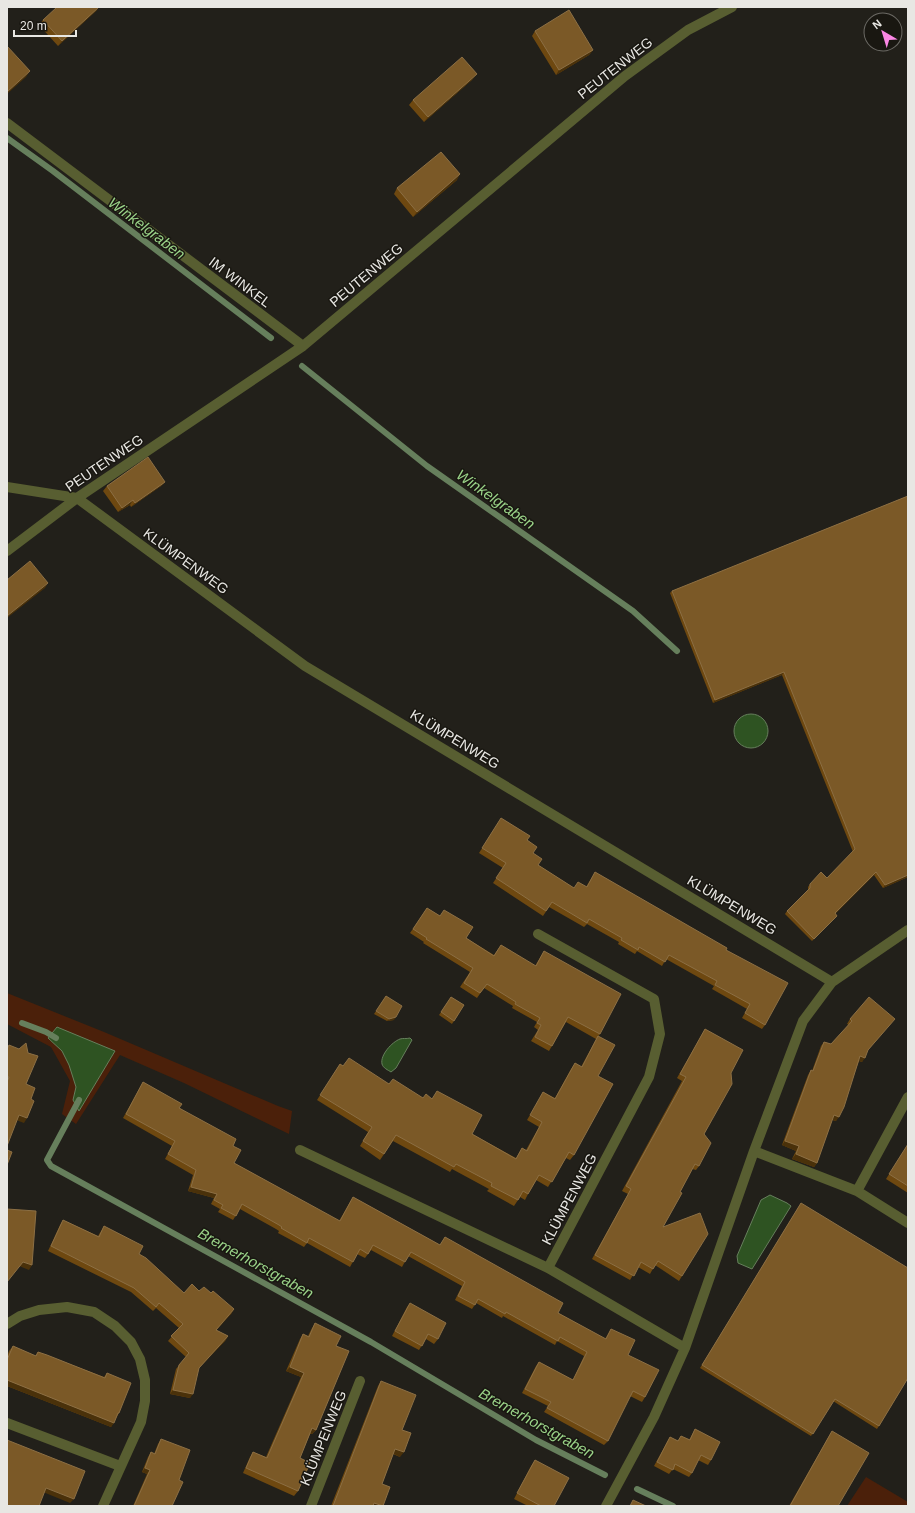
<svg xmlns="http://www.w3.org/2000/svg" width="915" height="1513" font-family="Arial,sans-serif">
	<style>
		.green { fill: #4b200a }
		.water { fill: #2e5322; stroke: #667f5c }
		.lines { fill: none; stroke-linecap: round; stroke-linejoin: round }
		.stream { stroke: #667f5c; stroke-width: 6 }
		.minor { stroke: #585e31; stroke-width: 10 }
		.wall { fill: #6e4810 }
		.shaded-wall { fill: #4a310a }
		.building { fill: #7b5927; stroke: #8c6f44 }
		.labels { text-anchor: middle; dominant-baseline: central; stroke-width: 3; stroke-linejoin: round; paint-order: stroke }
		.street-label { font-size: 14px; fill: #e8e7e3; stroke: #191711 }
		.water-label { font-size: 15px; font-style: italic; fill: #9ad388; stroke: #191711 }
	</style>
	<rect width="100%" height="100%" fill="#22201a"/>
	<path class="green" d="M7 993 104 1032 278 1106 292 1111 289 1134 184 1083 120 1055 76 1124 62 1114 70 1081 51 1047 7 1024Z
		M866 1477 908 1502V1506H847Z"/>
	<path class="water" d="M734 731a17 17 0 1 1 34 0a17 17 0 1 1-34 0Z
		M57 1027 115 1051 79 1111 73 1100 76 1087 69 1065 62 1051 48 1038Z
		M410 1038 412 1040 396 1068 391 1072C388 1070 383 1068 382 1064 380 1055 392 1042 400 1039 403 1038 406 1039 410 1038Z
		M770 1195 787 1203 791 1206 752 1269 738 1263 737 1256 761 1200Z"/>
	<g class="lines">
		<path class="stream" d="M7 138 53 171 271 338
			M302 366 427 466 633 611 677 651
			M22 1023 46 1032 56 1038
			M79 1100 47 1160 51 1166 371 1342 536 1440 605 1475
			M637 1489 673 1506"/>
		<path class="minor" d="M7 123 303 346
			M7 487 77 498 305 666 832 982
			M7 551 77 498 303 346 625 76 688 30 732 7
			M538 934 654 999 660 1034 649 1077 548 1268
			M300 1150 548 1268 685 1348
			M754 1151 857 1191 908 1223
			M857 1191 908 1097
			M7 1324 20 1316 39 1310 67 1307 94 1312 115 1326 131 1342 140 1359 145 1380V1401L141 1422 103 1506
			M7 1423 120 1466
			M311 1506 360 1381
			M606 1506 654 1417 685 1348 754 1151 803 1021 832 982 908 930"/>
	</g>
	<path class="wall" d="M97 10 58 46 39 25 43 20Z
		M535 31 593 50 589 55 556 75 532 36Z
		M473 79 424 122 409 105 413 100Z
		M457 180 413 217 394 194 397 188Z
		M165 482 161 486 131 507 130 505 118 512 103 491 107 486Z
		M908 496V877L883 888 874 875 835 914V918L812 941 785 914 787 911 808 890V887L810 884 827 878 853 852 782 675 713 703 670 593 672 591Z
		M498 823 527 840 533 853 538 865 574 888 586 887 595 872 726 950 765 1025 762 1029 742 1018 747 1009 712 989 714 986 666 959 662 966 637 951 635 954 618 944 619 942 587 924 584 927 549 907 543 916 493 883 503 868 479 853Z
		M427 908 440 916 466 938 494 955 501 945 535 966 544 951 600 1034 596 1039 566 1022 549 1051 531 1041 538 1030 534 1027 537 1022 512 1008 513 1006 484 988 477 998 460 987 470 972 423 943 424 942 410 933Z
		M386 996 394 1020 387 1021 374 1014Z
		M451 997 464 1005 452 1024 439 1015Z
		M850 1019 891 1023 867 1051 862 1062 859 1061 836 1121 832 1120 817 1163 814 1167 792 1159 796 1151 782 1145 808 1075 811 1070 812 1071 821 1046 824 1042 831 1044 849 1025 847 1024Z
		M705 1029 731 1073 704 1134 699 1166 696 1170 692 1169 680 1192 663 1227 682 1276 679 1281 655 1265 650 1274 638 1267 630 1280 592 1259 628 1194 622 1191 682 1081 677 1078Z
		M598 1036V1076L574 1155 570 1160 566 1158 548 1187 536 1180 528 1194 525 1200 520 1197 514 1206 487 1191 489 1189 452 1169 450 1172 393 1141 380 1160 360 1146 368 1132 317 1100 340 1064 343 1066 389 1084 472 1134 516 1158 522 1148 526 1150 539 1127 527 1120 540 1098 543 1092 555 1098 571 1069 575 1063 581 1067 595 1041Z
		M143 1082 233 1146 234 1163 339 1221 353 1197 440 1245 445 1237 558 1313 605 1339 611 1329 628 1355 645 1397 642 1402 630 1396 608 1441 604 1445 544 1412 548 1406 522 1393 536 1366 539 1362 573 1380 584 1356 557 1341 555 1345 503 1316 502 1318 476 1303 472 1309 455 1300 462 1286 408 1256 402 1267 371 1250 365 1258 357 1254 350 1267 307 1243 304 1247 278 1233 279 1231 276 1229 240 1209 233 1220 218 1212 220 1209 211 1204 214 1198 188 1191 193 1175 165 1159 172 1146 123 1118Z
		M908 1144V1193L886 1179Z
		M801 1203 908 1378 877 1429 833 1401 811 1436 700 1368Z
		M63 1220 98 1236 104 1226 184 1293 199 1291 211 1293 234 1309 231 1314 216 1330 228 1336 225 1341 198 1369 190 1398 170 1394 176 1369 186 1357 168 1341 179 1328 156 1308 153 1311 131 1292 48 1251 60 1225Z
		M410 1303 438 1339 434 1344 426 1339 419 1350 392 1336 407 1307Z
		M315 1323 336 1346 316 1430 312 1434H310L300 1458 298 1491 294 1496 243 1473 250 1457 253 1452 266 1457 301 1377 286 1371 300 1339 303 1334 308 1336 312 1328Z
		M13 1346 35 1356 38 1352 104 1377 107 1373 119 1413 111 1427 7 1386V1357L9 1351Z
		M381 1381 402 1430 400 1457 393 1454 382 1484 383 1506H331L378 1386Z
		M695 1429 711 1460 708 1465 698 1460 692 1473 689 1477 673 1469 669 1474 654 1466 667 1442 670 1437 678 1441 681 1436 689 1440Z
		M832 1431 838 1506H789L829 1436Z
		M161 1439 179 1480 172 1506H133L147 1474 142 1472 148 1457 151 1452 154 1454 158 1444Z
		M535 1460 554 1506H528L514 1499 531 1466Z"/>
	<path class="shaded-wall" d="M99 7 97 10 58 46 62 41Z
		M593 50 589 55 556 75 559 70Z
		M30 71 26 77 7 94V92Z
		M477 74 473 79 424 122 428 117Z
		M460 174 457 180 413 217 417 212Z
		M165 482 161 486 131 507 135 503Z
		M133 500 130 505 118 512 122 508Z
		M48 583 45 588 7 618V616Z
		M784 672 782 675 713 703 715 700Z
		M876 872 874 875 833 916 835 913Z
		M908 875V877L883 888 885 885Z
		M396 1017 394 1020 387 1021 389 1019Z
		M860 1056 865 1058 862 1062 857 1060Z
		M19 1115 27 1118 24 1123 16 1120Z
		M834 1115 839 1117 836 1121 831 1119Z
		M785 1141 799 1146 796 1151 782 1145Z
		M796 1154 817 1163 814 1167 792 1159Z
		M191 1187 217 1194 214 1198 188 1191Z
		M23 1262 32 1265 29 1270 19 1266Z
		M234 1309 231 1314 213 1334 216 1330Z
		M228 1336 225 1341 195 1372 199 1368Z
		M290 1367 304 1373 301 1377 286 1371Z
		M7 1380 114 1423 111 1427 7 1386Z
		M173 1390 193 1394 190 1398 170 1394Z
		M312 1428 316 1430 312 1434 309 1433Z
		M395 1449 404 1452 400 1457 392 1453Z
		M145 1468 150 1470 147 1474 142 1472Z
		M46 1488 74 1499 70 1503 43 1492Z
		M374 1503 383 1506H372Z"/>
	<path class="building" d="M57 7H99L62 41 43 20Z
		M569 10 593 50 559 70 535 31Z
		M7 46 30 71 7 92Z
		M462 57 477 74 428 117 413 100Z
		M441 152 460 174 417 212 397 188Z
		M148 457 165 482 135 503 133 500 122 508 107 486Z
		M908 496V875L885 885 876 872 835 913 837 916 814 939 787 911 810 888V884L821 872 827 878 855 849 784 672 715 700 672 591Z
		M30 561 48 583 7 616V582L8 581 7 580Z
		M501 818 530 836 527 840 537 847 533 853 542 859 538 865 574 888 578 882 587 887 595 872 727 948 726 950 788 983 765 1025 745 1013 750 1004 715 985 717 981 669 955 665 962 639 947 638 950 621 940 622 938 589 919 587 923 552 902 546 911 496 878 506 863 482 848Z
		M427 908 440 916 444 910 473 927 466 938 494 956 501 945 536 966 544 951 621 994 600 1034 568 1017 552 1046 535 1037 541 1025 537 1023 540 1018 515 1004 516 1002 487 984 480 993 464 983 473 968 426 939 427 938 413 929Z
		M386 996 402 1006 396 1017 389 1019 376 1011Z
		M451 997 464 1005 454 1021 441 1012Z
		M869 997 895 1019 868 1050 865 1058 860 1056 844 1107 839 1117 834 1115 817 1163 796 1154 799 1146 785 1141 811 1070 813 1071 824 1042 831 1044 852 1021 850 1019Z
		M705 1029 743 1050 731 1073 732 1084 704 1134 711 1143 699 1166 695 1164 680 1192 682 1193 663 1227 700 1213 708 1234 682 1276 658 1261 653 1269 641 1262 634 1276 595 1255 631 1189 626 1186 686 1077 680 1074Z
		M598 1036 615 1045 598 1076 613 1084 574 1155 569 1152 552 1182 539 1175 528 1194 523 1191 518 1200 491 1186 492 1183 456 1164 454 1167 396 1135 384 1154 363 1141 372 1127 320 1095 340 1064 343 1066 349 1058 389 1084 393 1079 423 1098 426 1094 432 1099 437 1091 482 1115 472 1134 516 1159 522 1148 527 1151 542 1122 530 1115 543 1092 555 1099 575 1063 582 1067Z
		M26 1043 28 1053 38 1056 26 1084 35 1088 31 1099 34 1101 27 1118 19 1115 7 1146V1082L9 1077H7V1049L9 1045 19 1049Z
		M143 1082 182 1104 179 1108 236 1139 233 1146 241 1150 234 1163 340 1221 353 1197 440 1245 445 1237 563 1303 558 1313 606 1339 611 1329 635 1340 628 1355 659 1370 645 1397 633 1391 608 1441 547 1408 551 1402 525 1389 539 1362 573 1380 587 1352 560 1337 558 1341 506 1312 505 1314 478 1299 475 1305 458 1296 465 1282 411 1252 405 1262 373 1245 368 1254 360 1249 353 1262 309 1238 307 1243 281 1228 282 1227 279 1225 242 1204 236 1216 221 1208 223 1205 214 1200 217 1194 191 1187 196 1170 168 1154 175 1141 126 1114Z
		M908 1144V1186L889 1174Z
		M7 1150 12 1152 7 1165Z
		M801 1203 908 1268V1378L879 1426 835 1399 813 1434 702 1365Z
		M7 1209 36 1211 32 1265 23 1262 7 1282Z
		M63 1220 99 1237 104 1226 143 1246 139 1254 146 1258 184 1293 192 1284 199 1291 204 1287 211 1293 213 1291 234 1309 216 1330 228 1336 199 1368 193 1394 173 1390 179 1365 189 1353 171 1336 183 1324 159 1303 156 1307 134 1288 51 1246Z
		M410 1303 446 1323 438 1339 428 1334 422 1346 395 1331Z
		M315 1323 341 1336 336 1346 349 1351 316 1430 312 1428 300 1458 310 1463 298 1491 246 1468 253 1452 267 1458 304 1373 290 1367 303 1334 309 1337Z
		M13 1346 36 1356 38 1352 47 1355 105 1378 107 1373 131 1383 119 1413H118L114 1423 7 1380V1360Z
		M381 1381 416 1395 402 1430 411 1433 404 1452 395 1449 382 1484 390 1487 383 1506 374 1503 373 1506H333Z
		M695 1429 720 1442 711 1460 701 1455 692 1473 675 1464 673 1470 657 1462 670 1437 678 1441 681 1436 690 1440Z
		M832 1431 869 1453 838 1506H790Z
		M161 1439 190 1450 179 1480 183 1482 172 1506H134L150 1470 145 1468 151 1452 155 1454Z
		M7 1440 85 1471 74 1499 46 1488 39 1506H7Z
		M535 1460 569 1478 554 1506H541L517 1493Z
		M633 1500 646 1506H630Z"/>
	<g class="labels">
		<g class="street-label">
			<text transform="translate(615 68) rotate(-38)">PEUTENWEG</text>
			<text transform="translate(366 275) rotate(-40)">PEUTENWEG</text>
			<text transform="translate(240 282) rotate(37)">IM WINKEL</text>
			<text transform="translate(104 463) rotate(-34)">PEUTENWEG</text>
			<text transform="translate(186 561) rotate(36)">KLÜMPENWEG</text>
			<text transform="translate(455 739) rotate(31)">KLÜMPENWEG</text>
			<text transform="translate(732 905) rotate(31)">KLÜMPENWEG</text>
			<text transform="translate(569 1199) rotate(-62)">KLÜMPENWEG</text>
			<text transform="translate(323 1438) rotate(-68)">KLÜMPENWEG</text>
		</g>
		<g class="water-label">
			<text transform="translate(147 228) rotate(37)">Winkelgraben</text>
			<text transform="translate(496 499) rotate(35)">Winkelgraben</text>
			<text transform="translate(256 1263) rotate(29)">Bremerhorstgraben</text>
			<text transform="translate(537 1423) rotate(29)">Bremerhorstgraben</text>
		</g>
	</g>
	<rect width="915" height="1513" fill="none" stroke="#e8e7e3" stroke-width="16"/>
	<g transform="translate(883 32) rotate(322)"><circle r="19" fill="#191711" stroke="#6c6a65"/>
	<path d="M0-3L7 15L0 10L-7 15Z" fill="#fb87e5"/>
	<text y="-6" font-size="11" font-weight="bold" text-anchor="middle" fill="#e8e7e3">N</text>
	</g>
	<path d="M14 30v6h62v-6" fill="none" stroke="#e8e7e3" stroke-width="2"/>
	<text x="20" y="30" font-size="12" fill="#e8e7e3" stroke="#191711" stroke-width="3" paint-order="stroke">20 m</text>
</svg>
